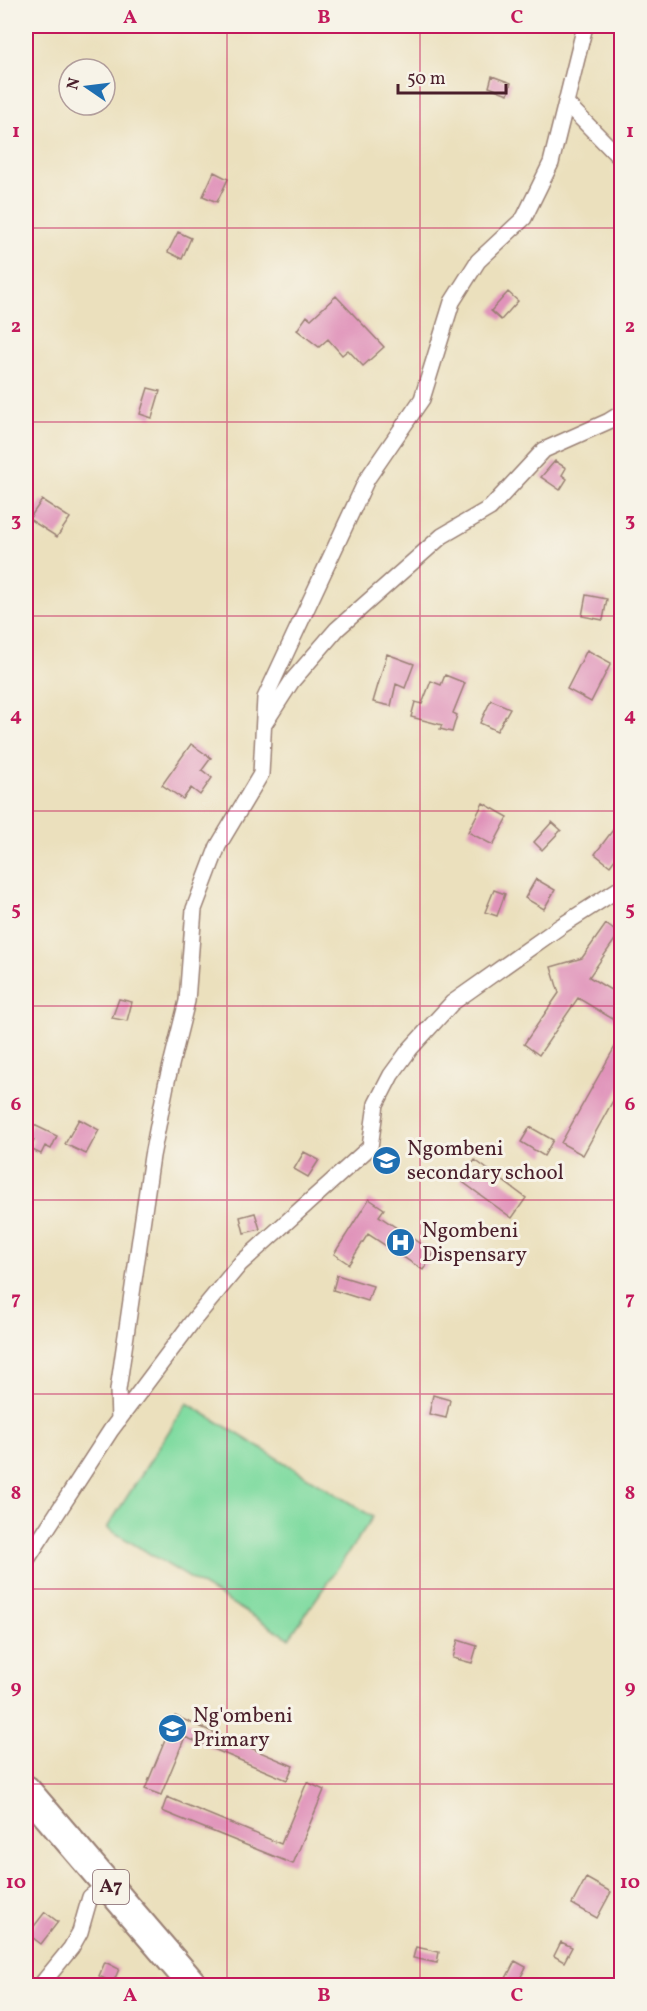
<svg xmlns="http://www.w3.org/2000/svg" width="647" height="2011" font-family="Vollkorn,serif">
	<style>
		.green { fill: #81dba1; stroke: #667d66; stroke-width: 1.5 }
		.building { fill: #e093ba }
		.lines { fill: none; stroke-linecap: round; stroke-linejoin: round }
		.street-casing { stroke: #9a8074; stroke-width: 18 }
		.highway-casing { stroke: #9a8074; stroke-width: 32 }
		.street { stroke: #fff; stroke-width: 15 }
		.highway { stroke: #fff; stroke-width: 28 }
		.grid { fill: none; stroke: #c2185b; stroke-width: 1.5; stroke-opacity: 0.55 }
		.labels { text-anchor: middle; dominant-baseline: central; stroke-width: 6; stroke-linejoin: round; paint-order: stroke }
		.shield { fill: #f7f3e8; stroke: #7e5f64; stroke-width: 1.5 }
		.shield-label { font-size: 20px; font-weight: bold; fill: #4a1f2b }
		.poi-label { font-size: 21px; fill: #4a1f2b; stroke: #f7f3e8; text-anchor: start }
		.neatline { fill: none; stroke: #c2185b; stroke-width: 2 }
		.grid-label { font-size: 20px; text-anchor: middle; font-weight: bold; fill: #c2185b }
	</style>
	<rect width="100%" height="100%" fill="#f7f3e8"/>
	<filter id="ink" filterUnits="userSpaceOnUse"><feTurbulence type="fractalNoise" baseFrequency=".0167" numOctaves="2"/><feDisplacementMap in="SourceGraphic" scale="12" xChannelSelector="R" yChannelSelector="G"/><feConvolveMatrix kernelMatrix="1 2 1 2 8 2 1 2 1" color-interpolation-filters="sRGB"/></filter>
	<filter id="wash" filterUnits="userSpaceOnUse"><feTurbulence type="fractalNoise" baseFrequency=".008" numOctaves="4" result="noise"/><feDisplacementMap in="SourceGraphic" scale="24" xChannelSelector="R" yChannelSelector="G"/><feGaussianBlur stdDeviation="1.35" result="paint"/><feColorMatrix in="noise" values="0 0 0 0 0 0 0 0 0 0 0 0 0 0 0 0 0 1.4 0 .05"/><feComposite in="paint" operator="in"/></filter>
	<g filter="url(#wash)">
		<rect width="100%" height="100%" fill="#ebe0bd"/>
		<path class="green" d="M187 1403 373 1517 289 1638 107 1528Z"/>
		<g id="blocks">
			<path class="building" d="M492 76 511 83 508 94 489 87Z
				M214 172 228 179 217 202 203 196Z
				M178 232 191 238 182 259 168 252Z
				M508 292 518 301 501 320 491 311Z
				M336 296 384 347 363 366 348 350 342 355 328 339 319 347 297 330 307 316 311 319Z
				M148 388 160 391 152 418 140 414Z
				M555 461 566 468 562 475 567 479 560 490 541 477Z
				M42 500 70 518 57 537 29 519Z
				M586 595 607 599 603 620 582 616Z
				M587 650 611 663 591 702 567 689Z
				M387 654 414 664 405 688 396 684 391 706 373 702Z
				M445 675 465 683 453 713 457 715 452 732 440 729 442 725 411 717 415 702 422 704 431 681 441 685Z
				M491 700 510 708 497 731 480 723Z
				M191 744 211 758 202 770 212 778 200 795 191 788 183 799 162 785Z
				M483 803 508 817 493 845 468 832Z
				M621 819V851L610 866 595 854Z
				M552 822 561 830 542 850 534 842Z
				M536 879 555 890 544 909 525 898Z
				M494 890 505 894 497 916 485 912Z
				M606 924 619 934 589 977 621 996V1024L578 998 539 1055 524 1044 559 993 551 967 582 958Z
				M119 999 132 1002 127 1021 112 1018Z
				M621 1036V1086L583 1155 561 1143Z
				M79 1119 99 1130 86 1154 65 1144Z
				M32 1124 57 1136 51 1149 45 1146 41 1154 30 1149 34 1140 26 1136Z
				M530 1127 553 1140 544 1156 521 1142Z
				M304 1152 319 1160 308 1177 294 1169Z
				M475 1160 526 1198 512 1218 460 1180Z
				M369 1199 384 1209 379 1216 434 1253 423 1270 368 1234 349 1264 334 1254Z
				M255 1213 260 1229 244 1233 240 1217Z
				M337 1275 373 1286 368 1301 333 1290Z
				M433 1395 450 1400 446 1418 429 1414Z
				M458 1640 477 1646 472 1663 453 1658Z
				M175 1716 293 1766 287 1780 185 1737 161 1795 145 1789Z
				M307 1782 324 1790 293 1864 162 1811 167 1797 281 1844Z
				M586 1878 611 1892 597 1918 572 1904Z
				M45 1912 58 1922 41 1944 28 1934Z
				M561 1942 572 1947 564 1962 554 1956Z
				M416 1947 439 1952 437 1963 413 1958Z
				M515 1961 526 1967 516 1986H502Z
				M105 1962 119 1969 113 1983 99 1976Z"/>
		</g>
	</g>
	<g filter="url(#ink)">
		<use href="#blocks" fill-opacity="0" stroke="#9a8074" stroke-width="1.5"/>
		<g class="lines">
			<defs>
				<path id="street" d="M567 104 622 160
					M265 723 292 681 337 629 442 536 490 508 544 450 609 421 622 413
					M119 1420 118 1390 152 1156 166 1085 187 1001 194 909 218 846 261 774 265 698 367 479 422 399 452 302 478 261 524 218 551 163 585 26
					M26 1561 111 1430 192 1322 240 1264 370 1147 376 1104 391 1075 410 1049 452 1003 561 926 622 887
					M40 1986 71 1948 80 1932 90 1897 108 1883"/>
				<path id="highway" d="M26 1790 194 1986"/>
			</defs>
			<use href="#street" class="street-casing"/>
			<use href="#highway" class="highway-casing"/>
			<use href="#street" class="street"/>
			<use href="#highway" class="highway"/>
		</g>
	</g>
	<path class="grid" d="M227 26V1986M420 26V1986M26 228H622M26 422H622M26 616H622M26 811H622M26 1006H622M26 1200H622M26 1394H622M26 1589H622M26 1784H622"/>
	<defs>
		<symbol id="school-disc" viewBox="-11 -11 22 22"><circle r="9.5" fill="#1f6fb2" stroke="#f7f3e8"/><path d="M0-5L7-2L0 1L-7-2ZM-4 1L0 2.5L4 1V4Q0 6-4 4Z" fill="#fff"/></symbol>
		<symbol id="hospital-disc" viewBox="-11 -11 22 22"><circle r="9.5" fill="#1f6fb2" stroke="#f7f3e8"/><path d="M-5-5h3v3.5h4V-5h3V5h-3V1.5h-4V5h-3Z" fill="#fff"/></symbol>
	</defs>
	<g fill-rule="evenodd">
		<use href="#school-disc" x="370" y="1144" width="33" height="33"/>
		<use href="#hospital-disc" x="384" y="1226" width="33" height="33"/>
		<use href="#school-disc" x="156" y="1712" width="33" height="33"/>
	</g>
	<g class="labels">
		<rect class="shield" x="93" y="1870" width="36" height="34" rx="4.5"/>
		<g class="shield-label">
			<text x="111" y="1887">A7</text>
		</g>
		<g class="poi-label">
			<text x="407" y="1149">Ngombeni<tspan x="407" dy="24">secondary school</tspan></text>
			<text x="422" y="1231">Ngombeni<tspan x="422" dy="24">Dispensary</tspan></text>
			<text x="193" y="1716">Ng'ombeni<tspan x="193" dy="24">Primary</tspan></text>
		</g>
	</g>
	<rect width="647" height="2011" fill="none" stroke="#f7f3e8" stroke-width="66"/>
	<g transform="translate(87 87) rotate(284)"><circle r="28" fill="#f7f3e8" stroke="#b29e9c" stroke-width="1.5"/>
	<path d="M0-4.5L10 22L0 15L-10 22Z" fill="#1f6fb2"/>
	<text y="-9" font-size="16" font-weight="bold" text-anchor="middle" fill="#4a1f2b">N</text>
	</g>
	<path d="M398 84v9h108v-9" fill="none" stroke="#4a1f2b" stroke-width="3"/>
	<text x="407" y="84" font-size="18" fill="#4a1f2b" stroke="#f7f3e8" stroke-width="4.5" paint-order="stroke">50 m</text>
	<rect x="33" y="33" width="581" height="1945" class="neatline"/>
	<g class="grid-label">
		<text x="130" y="23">A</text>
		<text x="324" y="23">B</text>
		<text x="517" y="23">C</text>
		<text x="16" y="137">1</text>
		<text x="630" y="137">1</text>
		<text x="16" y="332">2</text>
		<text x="630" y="332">2</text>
		<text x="16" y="526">3</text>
		<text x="630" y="526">3</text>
		<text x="16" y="721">4</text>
		<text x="630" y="721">4</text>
		<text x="16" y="915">5</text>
		<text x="630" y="915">5</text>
		<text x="16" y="1110">6</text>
		<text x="630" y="1110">6</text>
		<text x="16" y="1304">7</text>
		<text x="630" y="1304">7</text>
		<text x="16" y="1499">8</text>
		<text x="630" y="1499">8</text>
		<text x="16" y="1693">9</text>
		<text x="630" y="1693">9</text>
		<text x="16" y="1888">10</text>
		<text x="630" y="1888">10</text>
		<text x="130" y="2001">A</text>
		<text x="324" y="2001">B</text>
		<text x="517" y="2001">C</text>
	</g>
</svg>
